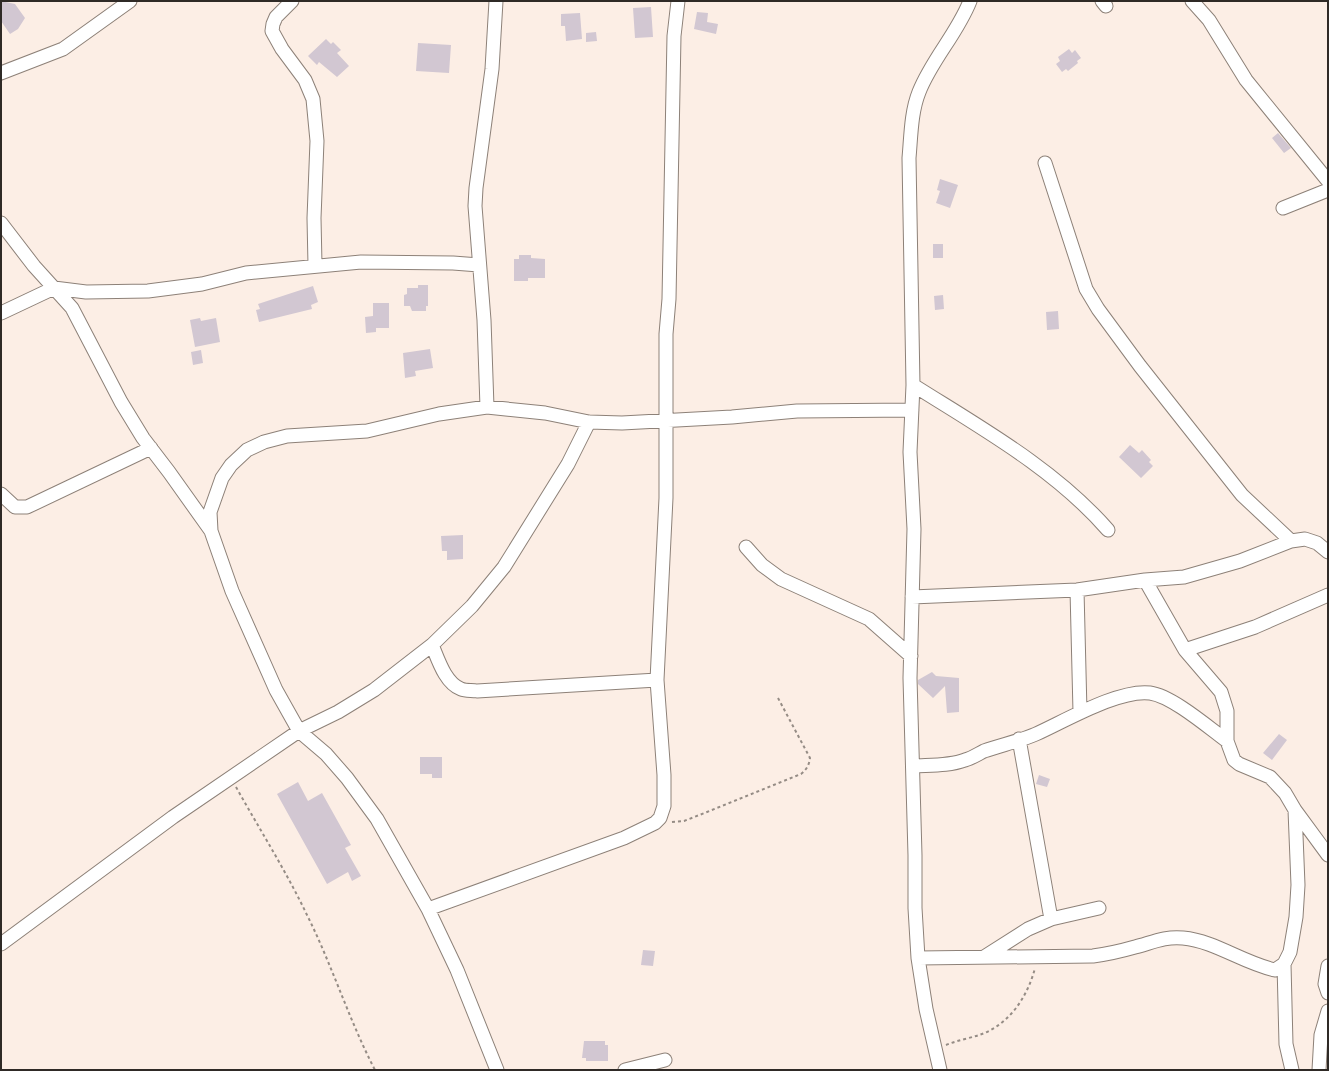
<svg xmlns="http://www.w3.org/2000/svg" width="1329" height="1071" font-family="'Alegreya Sans',sans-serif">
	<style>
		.building { fill: #d2c7d2 }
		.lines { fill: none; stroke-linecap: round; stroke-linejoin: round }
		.minor-casing { stroke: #8d8178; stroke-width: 15 }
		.path { stroke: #958c85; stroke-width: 2; stroke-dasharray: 3 3; stroke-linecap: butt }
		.minor { stroke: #fff; stroke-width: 13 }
	</style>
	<rect width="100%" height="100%" fill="#fceee5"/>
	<path class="building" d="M1 1 15 4 25 18 18 29 10 34 1 21Z
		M651 7 653 37 635 38 633 8Z
		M697 12 708 13 707 22 718 24 716 34 694 29Z
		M580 13 582 39 566 41 565 26H561V14Z
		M596 32 597 41 586 42V33Z
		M326 39 331 44 333 42 341 50 337 53 349 66 337 77 319 62 317 65 308 56Z
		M418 43 451 45 449 73 416 71Z
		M1069 49 1072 53 1075 50 1081 58 1077 61 1078 63 1068 71 1066 69 1062 72 1056 64 1060 61 1058 57Z
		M1278 133 1291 148 1284 153 1272 138Z
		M940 179 958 185 950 208 936 203 940 191 937 190Z
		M933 244H943V258H933Z
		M519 255H531V258L545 259V278H528V281H514V259H519Z
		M418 285H428V306H426V311H412L410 306H404V295L407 294V288H418Z
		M313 286 318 302 311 305 312 309 259 322 256 310 260 309 258 304Z
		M943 295 944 309 935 310 934 296Z
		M373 303H389V328H376V332L366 333 365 317 373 316Z
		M1058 311 1059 329 1047 330 1046 312Z
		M200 318 201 321 216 318 220 342 195 347 190 320Z
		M430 349 433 368 415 371 416 376 405 378 403 353Z
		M201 350 203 363 193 365 191 352Z
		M1130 445 1139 453 1142 450 1151 460 1149 462 1153 466 1141 478 1119 457Z
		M463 535V559L447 560V551H442L441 536Z
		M932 672 936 676 959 678V712L947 713 945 686 933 698 918 684V680Z
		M1279 734 1287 740 1272 760 1263 753Z
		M420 757H442V778H432V774H420Z
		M1039 775 1050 779 1047 787 1036 784Z
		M298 782 308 801 322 793 351 845 345 848 361 876 352 881 348 872 327 884 277 794Z
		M643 950 655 951 653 966 641 965Z
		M584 1041H605V1045H608V1061H586V1058H582Z"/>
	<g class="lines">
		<defs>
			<path id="minor" d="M292 1 276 17 273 24 272 31 282 49 305 80 313 99 317 141 314 218 315 265
				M1102 1 1106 6
				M1192 1 1209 20 1246 80 1328 181
				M1 73 63 49 130 1
				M1045 163 1086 289 1098 309 1140 366 1242 495 1291 541
				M1283 208 1328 190
				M1 223 34 266 72 308 121 402 143 438 169 472 211 531
				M1 313 54 288 86 292 148 291 202 284 246 273 361 262 453 263 479 265
				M913 385C981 428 1055 469 1108 530
				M487 407 484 320 475 206 476 188 492 69 496 1
				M1 494 15 507H27L151 448
				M746 547 762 565 781 579 869 619 911 656
				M1077 590 1080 712
				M912 597 1077 590 1145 580 1184 577 1240 561 1291 541 1305 539 1317 543 1328 552
				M432 645C438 659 445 683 461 689 466 691 472 690 477 691L657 680
				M1185 650 1255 627 1328 595
				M1019 739 1051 919
				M914 766C930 765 949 766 965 760 972 758 978 754 984 751 1001 745 1020 741 1036 734 1065 721 1119 689 1150 693 1172 696 1208 727 1227 741
				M1295 810 1328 855
				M428 909 624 838 655 823 660 818 664 806V775L657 680 666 498V334L669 299 674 36 678 1
				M1 944 173 817 299 731 338 712 374 690 432 645 472 606 504 567 568 464 589 422
				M984 957 1028 929 1051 919 1099 908
				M918 958 1093 956C1108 954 1121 951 1135 947 1151 943 1165 936 1183 938 1215 941 1243 963 1275 970L1284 964 1290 952 1296 917 1298 885 1295 810 1285 793 1270 777 1239 764 1234 760 1227 741V711L1221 692 1185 650 1145 580
				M1284 964 1286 1044 1292 1070
				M1328 966 1325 984 1328 993
				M497 1070 457 970 428 909 377 819 347 778 326 754 299 731 276 690 232 591 211 531 210 512 222 478 231 465 247 450 264 442 287 436 367 431 439 414 487 407 545 413 589 422 622 423 732 417 797 411 912 410
				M625 1070 665 1060
				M940 1070 926 1009 918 958 915 908V855L910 678 914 529 910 452 913 385 909 158C911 136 911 112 919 92 932 59 957 34 970 1
				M1319 1070 1321 1035 1328 1011"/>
		</defs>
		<use href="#minor" class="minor-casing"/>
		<path class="path" d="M236 787C260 830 286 871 307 915 332 965 349 1020 375 1070
			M672 822 684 821 707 812 801 774C807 769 809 765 810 758L778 698
			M946 1045C958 1040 971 1038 982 1034 1011 1023 1028 995 1035 968"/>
		<use href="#minor" class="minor"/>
	</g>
	<rect width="1329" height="1071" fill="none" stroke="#2f2a26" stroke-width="4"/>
</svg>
